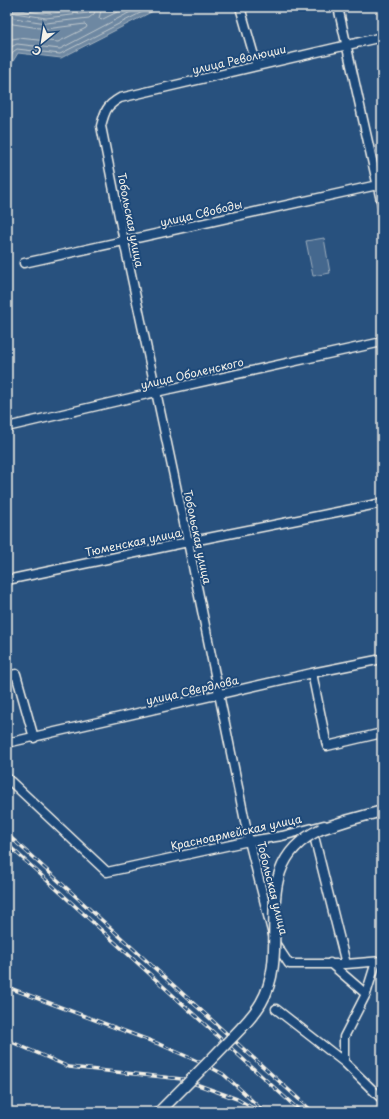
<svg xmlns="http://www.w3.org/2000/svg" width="389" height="1119" font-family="'Playpen Sans',sans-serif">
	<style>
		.green { fill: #45688e; stroke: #9cacbb }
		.water { fill: #6e88a2; stroke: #a4b2be }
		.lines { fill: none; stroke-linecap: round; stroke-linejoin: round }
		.shore { stroke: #bec7cc; stroke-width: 1 }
		.minor-casing { stroke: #f4f1e8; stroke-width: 11 }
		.tertiary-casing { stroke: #f4f1e8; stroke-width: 13 }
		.minor { stroke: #1f4a7a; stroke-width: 8 }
		.tertiary { stroke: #1f4a7a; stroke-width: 10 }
		.rail-casing { stroke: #f4f1e8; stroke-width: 3.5 }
		.rail { stroke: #1f4a7a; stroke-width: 2; stroke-dasharray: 6; stroke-linecap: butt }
		.tertiary-bridge-casing { stroke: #f4f1e8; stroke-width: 13; stroke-linecap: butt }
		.tertiary-bridge { stroke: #1f4a7a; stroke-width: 10 }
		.labels { text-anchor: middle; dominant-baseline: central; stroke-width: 4; stroke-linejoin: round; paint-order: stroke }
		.street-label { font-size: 11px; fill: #f4f1e8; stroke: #1f4a7a }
	</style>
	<rect width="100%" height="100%" fill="#28517e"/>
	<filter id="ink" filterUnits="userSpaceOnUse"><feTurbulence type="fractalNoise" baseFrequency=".025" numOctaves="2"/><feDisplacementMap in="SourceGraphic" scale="8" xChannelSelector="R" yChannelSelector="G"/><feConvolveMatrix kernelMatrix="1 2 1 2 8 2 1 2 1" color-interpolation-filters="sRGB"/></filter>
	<g filter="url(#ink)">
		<path class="green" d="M324 238 330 273 313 276 306 241Z"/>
		<path class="water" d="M102 7H161L61 58 18 53 7 71V8L46 14Z"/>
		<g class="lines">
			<path class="shore" d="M12 7V11L15 13 46 18 88 13 91 11V7
				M102 7 99 18 101 20 127 7
				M7 11 9 15 14 18 46 23 89 18 94 14 96 7
				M7 21 13 24 46 29 85 24 87 26 86 28 58 42 18 38 12 39 7 42
				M7 53 11 47 17 44 60 49 140 7
				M7 63 14 51 17 49 60 54 152 7"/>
			<defs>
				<path id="minor" d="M240 7 257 66
					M338 7 382 205
					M382 37 120 98C106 106 105 111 101 126L124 241 188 542 249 841 275 943 289 964H346L382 961
					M24 263 382 184
					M7 427 156 392 382 342
					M7 580 188 542 382 503
					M312 673 327 746 382 733
					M7 676 16 674 34 738
					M7 743 312 673 382 659
					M7 778 107 872 249 841 282 836 324 825
					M315 840 346 964
					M376 962 366 994 344 1037V1062L382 1099
					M330 963 366 994
					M276 1009 344 1062"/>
				<path id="tertiary" d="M321 829 349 820 382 811"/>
			</defs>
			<use href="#minor" class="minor-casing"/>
			<use href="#tertiary" class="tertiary-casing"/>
			<use href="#minor" class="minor"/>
			<use href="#tertiary" class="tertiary"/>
			<defs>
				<path id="rail" d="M7 834 313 1112
					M7 844 301 1112
					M7 987 159 1044 206 1065 223 1074 241 1090 264 1112
					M7 1040 69 1067 182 1079 237 1099 258 1111"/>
			</defs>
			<use href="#rail" class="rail-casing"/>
			<use href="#rail" class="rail"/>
			<defs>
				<path id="tertiary-bridge" d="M159 1112C181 1090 202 1069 223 1047 236 1033 252 1019 261 1003 295 945 243 866 321 829"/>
			</defs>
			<use href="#tertiary-bridge" class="tertiary-bridge-casing"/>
			<use href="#tertiary-bridge" class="tertiary-bridge"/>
		</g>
	</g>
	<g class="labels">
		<g class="street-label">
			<text transform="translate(239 59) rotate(-13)">улица Революции</text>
			<text transform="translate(201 213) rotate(-13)">улица Свободы</text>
			<text transform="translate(131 220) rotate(79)">Тобольская улица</text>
			<text transform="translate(192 373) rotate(-13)">улица Оболенского</text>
			<text transform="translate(198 537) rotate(78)">Тобольская улица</text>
			<text transform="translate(133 542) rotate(-12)">Тюменская улица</text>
			<text transform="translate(192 690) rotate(-13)">улица Свердлова</text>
			<text transform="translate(236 832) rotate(-12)">Красноармейская улица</text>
			<text transform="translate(273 888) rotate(76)">Тобольская улица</text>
		</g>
	</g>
	<rect width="389" height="1119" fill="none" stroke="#1f4a7a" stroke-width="24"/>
	<rect x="12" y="12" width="365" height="1095" fill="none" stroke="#f4f1e8" stroke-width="1.5" filter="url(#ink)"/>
	<g transform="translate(42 42) rotate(210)" stroke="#1f4a7a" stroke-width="3" paint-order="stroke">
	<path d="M0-3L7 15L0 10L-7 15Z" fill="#f4f1e8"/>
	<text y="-6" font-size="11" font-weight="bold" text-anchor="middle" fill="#f4f1e8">С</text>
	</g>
</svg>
